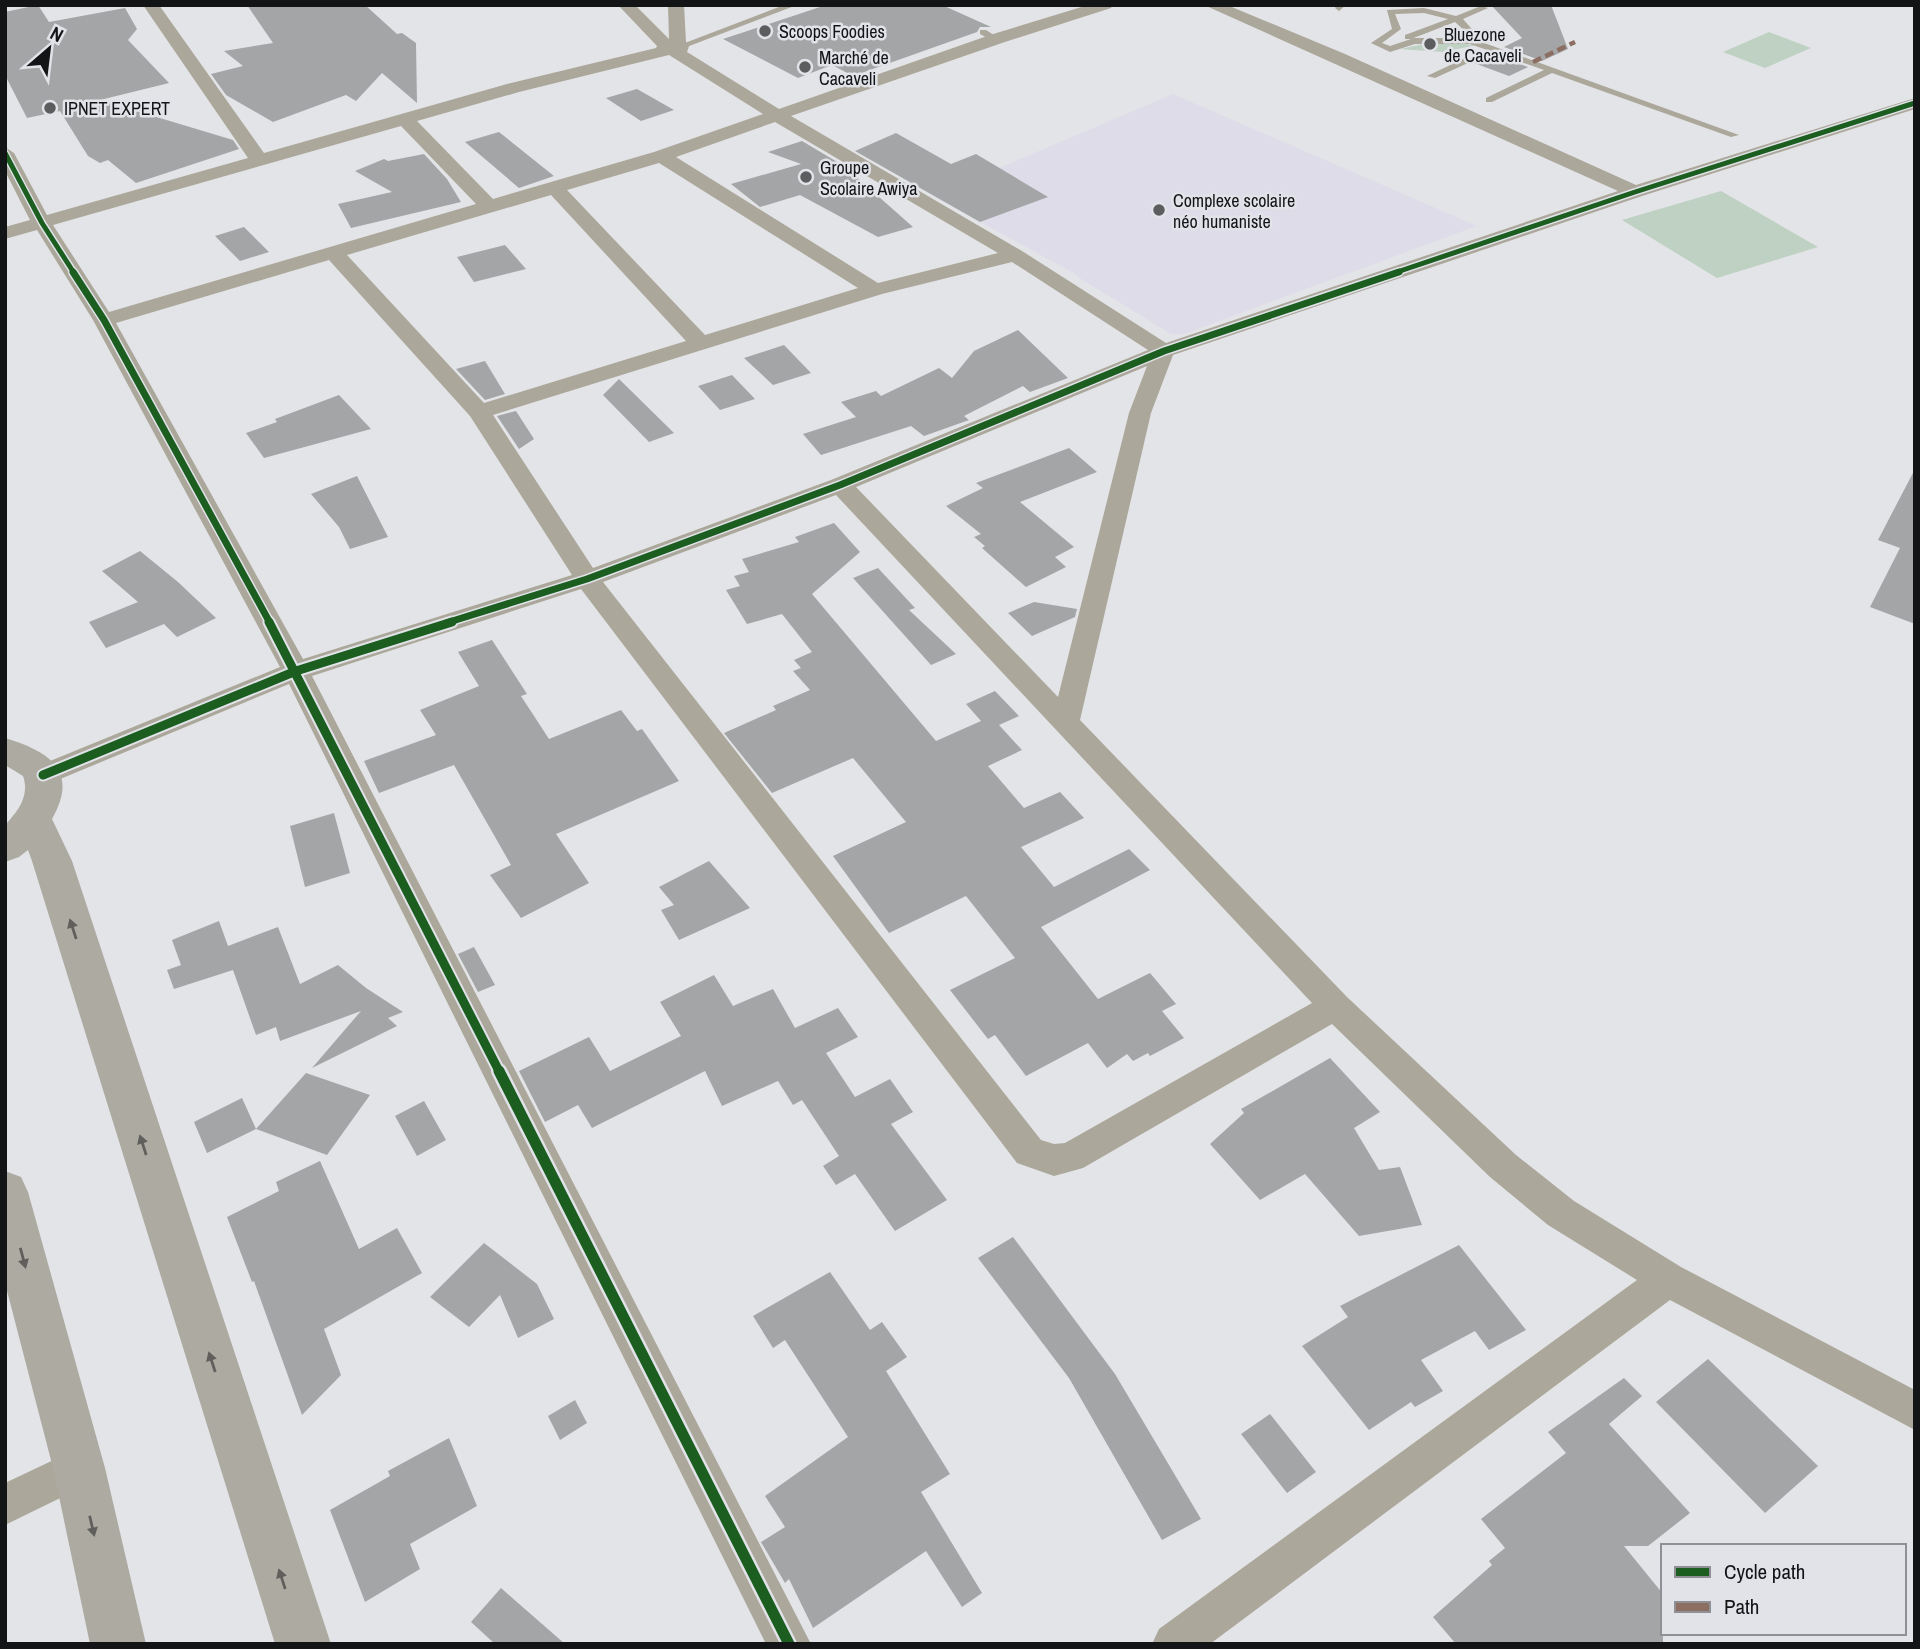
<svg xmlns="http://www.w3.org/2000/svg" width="1920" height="1649" font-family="'Archivo Narrow',sans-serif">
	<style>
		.education { fill: #dfdce9 }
		.green { fill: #bed1c2 }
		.building { fill: #a4a5a7 }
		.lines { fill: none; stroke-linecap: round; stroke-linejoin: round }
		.lane { fill: #aca79b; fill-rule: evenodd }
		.street { fill: #aca79b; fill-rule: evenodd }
		.primary { fill: #adaaa2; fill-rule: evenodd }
		.quiet { stroke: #8d6e63; stroke-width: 4.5; stroke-dasharray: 9 4.5; stroke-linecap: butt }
		.cycleway-far3-casing { stroke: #e1e3e9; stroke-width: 8 }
		.cycleway-far2-casing { stroke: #e1e3e9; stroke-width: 10 }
		.cycleway-far1-casing { stroke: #e1e3e9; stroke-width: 13 }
		.cycleway-casing { stroke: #e1e3e9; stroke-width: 16 }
		.cycleway-far3 { stroke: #1b5e20; stroke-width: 5 }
		.cycleway-far2 { stroke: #1b5e20; stroke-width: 7 }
		.cycleway-far1 { stroke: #1b5e20; stroke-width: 9 }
		.cycleway { stroke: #1b5e20; stroke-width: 11 }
		.oneway { fill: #605f5c }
		.poi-dot { fill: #5c5d5f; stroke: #e1e3e9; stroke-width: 2.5 }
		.labels { text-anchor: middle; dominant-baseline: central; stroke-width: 5; stroke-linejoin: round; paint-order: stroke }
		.far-poi-label { font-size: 18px; fill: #131416; stroke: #e1e3e9; text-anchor: start }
	</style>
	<rect width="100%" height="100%" fill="#e3e4e7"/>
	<path class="education" d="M1173 94 1477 226 1184 334H1171L1076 276 1077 275 933 196Z"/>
	<path class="green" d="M1769 32 1811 48 1765 68 1723 52Z
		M1434 42 1477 45 1442 52 1400 49Z
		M1721 191 1818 247 1717 278 1622 220Z"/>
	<path class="building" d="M38 5 49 22 125 8 137 29 128 40 169 83 100 100 233 140 239 149 136 183 108 160 100 163 88 156 60 111 27 118 5 75V12Z
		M247 5H365L397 34 402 33 416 43 417 103 382 73 356 101 346 95 273 122 226 95 211 74 243 66 224 51 273 43Z
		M826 5H942L991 27H980L977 32 853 76 832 65 798 78 723 39Z
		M1491 5H1551L1568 49 1542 61 1504 47 1522 38Z
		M1491 54 1528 67 1509 76 1474 63Z
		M637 89 674 110 641 121 606 98Z
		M499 132 554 176 519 188 465 142Z
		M896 133 951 164 976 154 1048 197 980 222 855 151Z
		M802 141 844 166 913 227 878 237 800 195 760 207 731 184 801 164 768 152Z
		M424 154 447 179 461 202 351 228 338 204 392 192 355 171 384 159 388 161Z
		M244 227 269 252 240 261 215 236Z
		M505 245 526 269 474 282 457 257Z
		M1018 330 1068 378 1030 392 1023 386 964 416 969 420 924 436 911 426 821 455 803 434 856 417 841 402 876 391 881 396 939 368 952 378 974 351Z
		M784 345 811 373 773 385 744 358Z
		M485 361 505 394 485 400 456 369Z
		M732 375 755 399 720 410 698 386Z
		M619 379 674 433 649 442 603 395Z
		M339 395 371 429 264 458 246 433 277 422 275 419Z
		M516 411 534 439 519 449 497 416Z
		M1069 448 1097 472 1020 502 1074 547 1055 557 1066 567 1026 587 982 548 985 546 974 537 981 534 946 506 983 488 976 483Z
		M1915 469V624L1870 607 1900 548 1878 540Z
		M357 476 388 537 350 549 339 527 311 494Z
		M834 523 860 552 812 594 936 741 981 721 966 704 995 691 1019 716 999 725 1022 750 988 766 1024 808 1060 792 1084 818 1021 847 1054 887 1129 849 1150 870 1041 927 1098 999 1150 973 1176 1004 1162 1011 1184 1038 1150 1056 1148 1053 1133 1061 1127 1054 1107 1068 1088 1043 1026 1076 995 1035 988 1039 950 990 1015 958 966 896 889 933 833 856 906 822 853 758 772 793 724 733 776 710 773 706 810 690 793 671 801 668 794 660 812 652 782 614 747 624 726 590 740 586 734 576 749 572 742 559 799 542 795 537Z
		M140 551 178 582 216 618 177 637 164 624 106 648 89 622 138 602 102 571Z
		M878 568 915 608 909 610 956 654 931 665 853 578Z
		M1034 602 1077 609 1075 617 1032 636 1008 613Z
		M492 640 527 694 521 696 549 739 621 710 637 731 642 729 679 781 556 834 589 883 521 918 490 875 511 865 454 765 379 793 364 761 436 735 420 710 479 686 458 652Z
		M334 813 350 873 305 887 290 826Z
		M709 861 750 908 679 940 661 910 674 905 659 887Z
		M219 921 228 946 278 927 300 984 338 965 366 988 403 1012 388 1018 397 1026 312 1068 361 1011 280 1041 276 1027 256 1035 233 970 174 989 167 970 181 965 172 940Z
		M474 947 495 985 478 992 458 954Z
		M714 975 733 1006 773 989 795 1028 838 1008 858 1037 826 1053 855 1097 890 1079 913 1112 891 1124 947 1200 895 1231 855 1174 836 1185 823 1166 839 1156 802 1100 793 1105 778 1081 722 1106 705 1071 592 1128 578 1105 545 1122 519 1071 589 1037 610 1071 681 1036 660 1002Z
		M1330 1058 1380 1112 1354 1128 1379 1170 1400 1167 1422 1225 1359 1236 1305 1174 1260 1200 1210 1144 1244 1113 1241 1109Z
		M306 1073 370 1095 327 1155 256 1129 207 1153 194 1122 242 1098 256 1129Z
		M424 1101 446 1140 417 1156 395 1116Z
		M320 1161 359 1249 397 1228 422 1273 324 1329 341 1375 302 1415 254 1281 252 1282 227 1217 279 1191 276 1182Z
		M1013 1237 1115 1374 1201 1519 1162 1540 1069 1378 978 1258Z
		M484 1243 537 1284 554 1319 518 1338 500 1295 469 1327 430 1297Z
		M1459 1245 1526 1330 1489 1350 1475 1331 1421 1360 1443 1391 1415 1407 1411 1402 1369 1430 1302 1346 1348 1317 1340 1306Z
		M830 1272 870 1330 882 1322 907 1357 886 1371 950 1474 921 1492 982 1593 962 1607 926 1551 813 1628 789 1579 785 1583 761 1542 785 1527 765 1496 848 1437 785 1340 773 1348 753 1316Z
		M1708 1359 1818 1466 1765 1513 1656 1402Z
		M1624 1378 1642 1396 1609 1424 1690 1513 1648 1546H1624L1663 1594V1644H1456L1433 1617 1492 1565 1489 1561 1505 1548 1481 1519 1566 1453 1548 1432Z
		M575 1400 587 1423 560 1440 548 1416Z
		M1270 1414 1316 1472 1287 1493 1241 1434Z
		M449 1438 477 1506 410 1544 420 1569 365 1602 330 1510 390 1476 388 1471Z
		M501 1588 565 1644H495L471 1622Z"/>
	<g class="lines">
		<path class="lane" d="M784 5H797L684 48 677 46Z
			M1337 5H1346L1339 11 1335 8Z
			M1481 6 1488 8 1463 19 1477 35 1476 40 1739 135 1731 137 1552 73 1492 102H1486V98L1544 70 1470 44H1415L1390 52 1371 43 1392 29 1387 10 1424 8 1456 16ZM1424 13 1448 19 1405 35V39H1411L1455 22 1469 35 1467 38H1414L1390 46 1382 43 1401 29 1395 14Z
			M980 30H986L1000 39 993 41 980 34Z
			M1465 58 1470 61 1468 63 1435 78 1427 76Z"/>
		<path class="street" d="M143 5H159L264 153 507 84 656 48 657 46 618 5H635L669 39 668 5H684L686 42 689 46 687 52 779 109 990 35 1088 5H1113L1111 8 1002 43 791 116 1022 251 1166 343 1618 191 1204 5H1227L1345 54 1636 185 1915 98V109L1642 196 1173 355 1151 413 1080 720 1347 997 1516 1155 1574 1201 1681 1267 1915 1390V1430L1670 1300 1210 1644H1152L1159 1629 1637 1280 1548 1225 1490 1177 1332 1024 1083 1168 1054 1176 1017 1163 581 589 312 676 811 1644H766L289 684 53 782 43 785 33 782 29 775 33 768 280 667 93 320 37 230 5 239V227L30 220 5 171V147L14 153 47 215 248 158ZM669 55 763 114 654 152 493 199 417 121 519 92ZM775 122 998 253 878 283 676 157ZM401 126 476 204 109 312 53 225ZM659 163 858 288 705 335 567 190ZM551 195 686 341 484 403 347 255ZM329 260 470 416 572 575 303 659 116 323ZM1012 262 1148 350 831 480 593 568 493 415 882 294ZM1147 366 1129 413 1058 697 856 487ZM836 495 1312 1003 1065 1143 1054 1144 1041 1140 603 582Z
			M79 1448 93 1454 99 1468 93 1482 5 1525V1483Z"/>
		<path class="primary" d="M5 738C48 751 80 770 52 819L72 861 331 1644H275L32 861 28 850 19 857 5 862V825C18 811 30 796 23 776L5 765Z
			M5 1171 21 1177 28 1192 105 1468 146 1644H90L53 1468 5 1283Z"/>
		<path class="quiet" d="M1533 62 1575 42"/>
		<defs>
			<path id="cycleway-far3" d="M5 153 42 223 74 273
				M1394 273 1635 192 1915 103"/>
			<path id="cycleway-far2" d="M73 272 104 320 270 623
				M446 623 587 579 840 485 1164 351 1399 272"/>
			<path id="cycleway-far1" d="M269 622 500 1073
				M43 775 296 671 452 622"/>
			<path id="cycleway" d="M499 1071 789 1644"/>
		</defs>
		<use href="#cycleway-far3" class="cycleway-far3-casing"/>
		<use href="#cycleway-far2" class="cycleway-far2-casing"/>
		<use href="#cycleway-far1" class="cycleway-far1-casing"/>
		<use href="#cycleway" class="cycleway-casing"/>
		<use href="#cycleway-far3" class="cycleway-far3"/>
		<use href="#cycleway-far2" class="cycleway-far2"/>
		<use href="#cycleway-far1" class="cycleway-far1"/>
		<use href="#cycleway" class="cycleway"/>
	</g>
	<defs><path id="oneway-solid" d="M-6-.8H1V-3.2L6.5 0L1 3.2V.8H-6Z" transform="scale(1.75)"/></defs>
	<g class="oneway">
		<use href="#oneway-solid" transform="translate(73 929) rotate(-108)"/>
		<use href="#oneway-solid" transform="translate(143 1145) rotate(-108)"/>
		<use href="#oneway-solid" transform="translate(23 1258) rotate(75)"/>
		<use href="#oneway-solid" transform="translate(212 1362) rotate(-108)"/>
		<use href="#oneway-solid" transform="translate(92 1526) rotate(77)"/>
		<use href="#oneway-solid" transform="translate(282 1579) rotate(-108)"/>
	</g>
	<g class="poi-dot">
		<circle cx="765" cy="31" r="7"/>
		<circle cx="1430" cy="44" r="7"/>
		<circle cx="805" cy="67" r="7"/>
		<circle cx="50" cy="108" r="7"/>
		<circle cx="806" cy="177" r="7"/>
		<circle cx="1159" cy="210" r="7"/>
	</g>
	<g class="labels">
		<g class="far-poi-label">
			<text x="779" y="31">Scoops Foodies</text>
			<text x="1444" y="34">Bluezone<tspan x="1444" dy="21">de Cacaveli</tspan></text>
			<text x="819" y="57">Marché de<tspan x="819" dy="21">Cacaveli</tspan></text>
			<text x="64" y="108">IPNET EXPERT</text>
			<text x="820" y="167">Groupe<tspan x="820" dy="21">Scolaire Awiya</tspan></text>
			<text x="1173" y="200">Complexe scolaire<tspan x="1173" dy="21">néo humaniste</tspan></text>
		</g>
	</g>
	<rect width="1920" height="1649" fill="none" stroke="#131416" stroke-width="14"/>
	<rect x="1661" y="1544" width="245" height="91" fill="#e1e3e9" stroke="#8f9095" stroke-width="2"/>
	<rect x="1675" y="1567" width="35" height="10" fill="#1b5e20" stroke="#8f9095" stroke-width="2"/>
	<text x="1724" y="1579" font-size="21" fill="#131416">Cycle path</text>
	<rect x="1675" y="1602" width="35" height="10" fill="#8d6e63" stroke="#8f9095" stroke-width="2"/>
	<text x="1724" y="1614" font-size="21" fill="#131416">Path</text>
	<g transform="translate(49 49) rotate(28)" stroke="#e1e3e9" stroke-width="5" paint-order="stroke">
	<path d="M0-5L12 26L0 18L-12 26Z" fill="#131416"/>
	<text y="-10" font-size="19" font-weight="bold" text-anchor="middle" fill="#131416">N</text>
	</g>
</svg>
